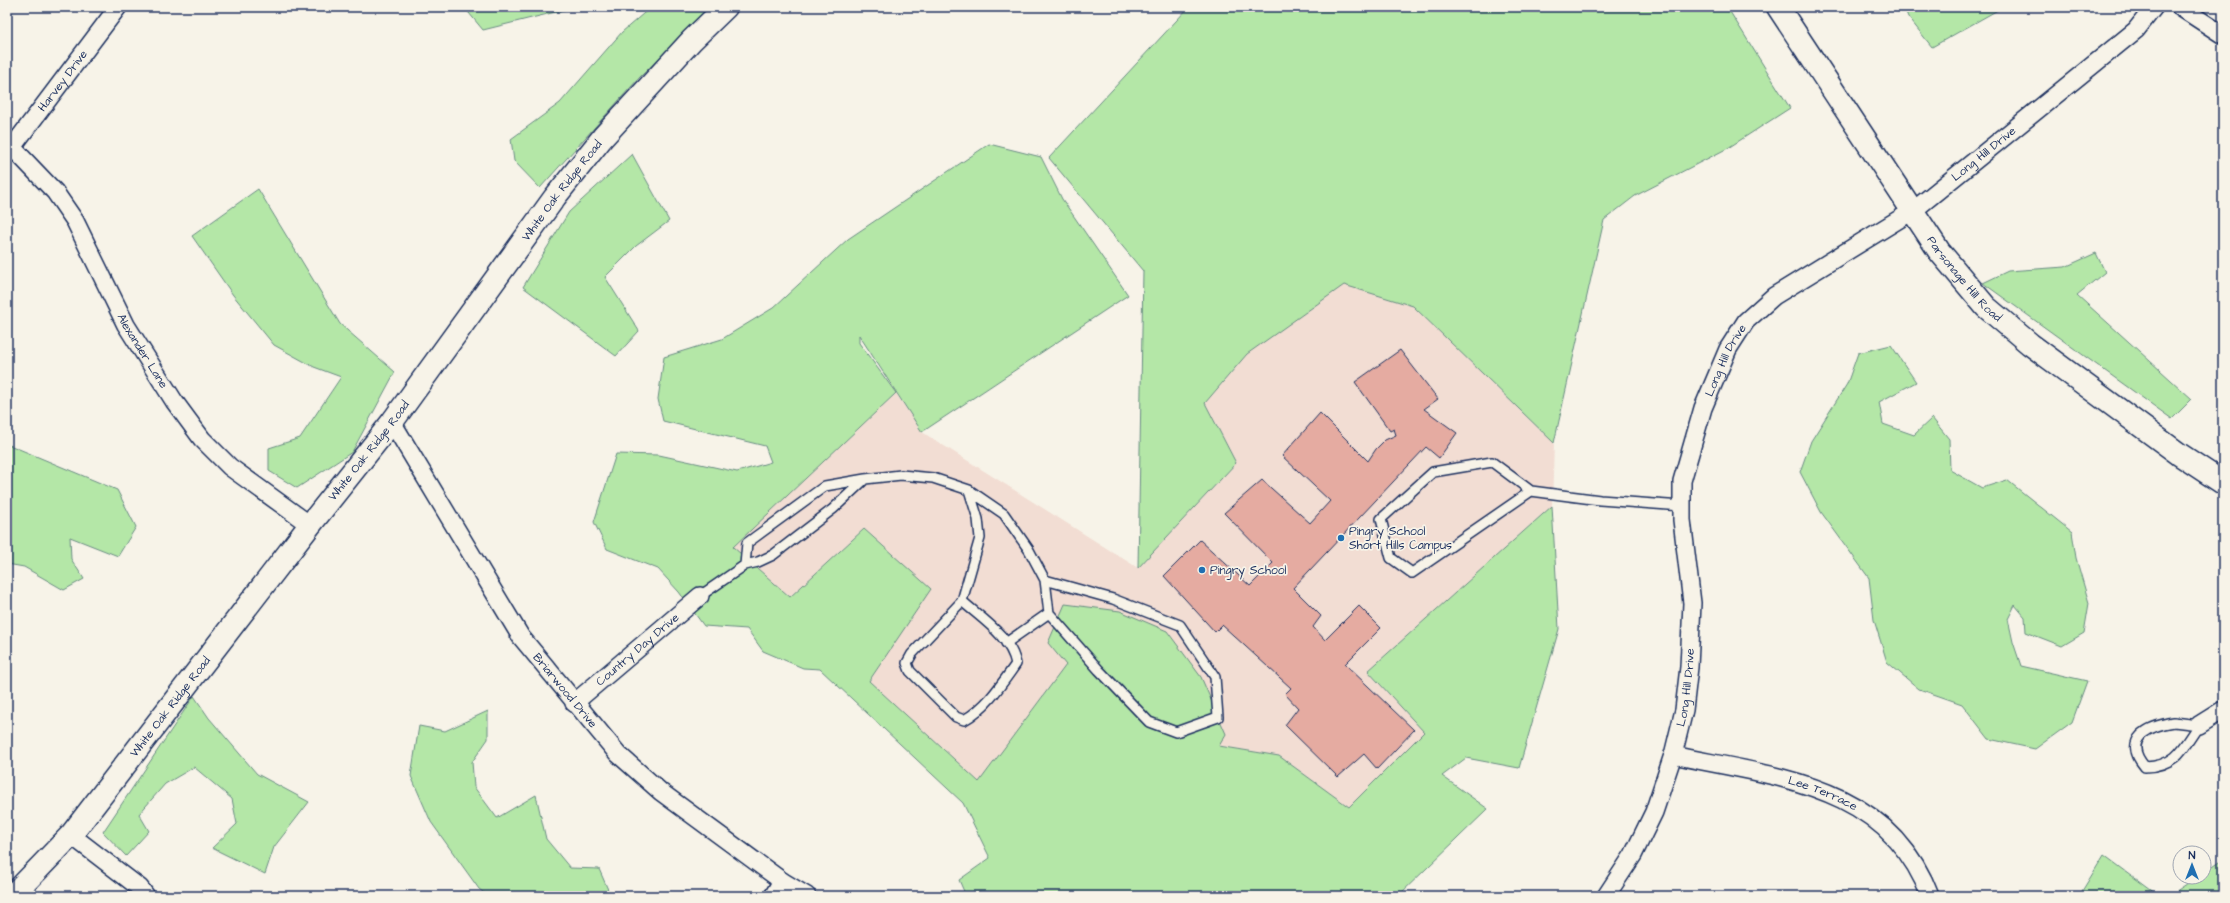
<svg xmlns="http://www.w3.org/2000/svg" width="2230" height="903" font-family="'Architects Daughter',sans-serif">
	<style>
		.built { fill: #f2ddd3 }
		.green { fill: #b4e7a7; stroke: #688b82 }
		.building { fill: #e5aba1; stroke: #1b2f5e }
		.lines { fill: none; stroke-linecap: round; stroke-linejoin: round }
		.service-casing { stroke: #1b2f5e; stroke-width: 12 }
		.minor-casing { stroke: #1b2f5e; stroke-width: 20 }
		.tertiary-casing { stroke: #1b2f5e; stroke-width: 25 }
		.service { stroke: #f7f3e8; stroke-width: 9 }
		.minor { stroke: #f7f3e8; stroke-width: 17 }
		.tertiary { stroke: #f7f3e8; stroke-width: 22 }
		.poi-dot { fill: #1f6fb2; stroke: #f7f3e8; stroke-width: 1.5 }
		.labels { text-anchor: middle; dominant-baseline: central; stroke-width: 3.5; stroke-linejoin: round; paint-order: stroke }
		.street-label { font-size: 12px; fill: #1b2f5e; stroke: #f7f3e8 }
		.poi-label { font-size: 12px; fill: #1b2f5e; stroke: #f7f3e8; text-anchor: start }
	</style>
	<rect width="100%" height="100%" fill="#f7f3e8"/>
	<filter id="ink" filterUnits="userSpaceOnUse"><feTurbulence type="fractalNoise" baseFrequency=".025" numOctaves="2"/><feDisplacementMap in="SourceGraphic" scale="8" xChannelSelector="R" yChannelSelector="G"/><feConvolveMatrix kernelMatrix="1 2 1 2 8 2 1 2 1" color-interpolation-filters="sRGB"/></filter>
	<g filter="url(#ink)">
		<path class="built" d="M1344 284 1413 306 1554 443 1552 506 1368 671 1424 732 1349 807 1279 756 1210 744 1066 665 979 782 869 681 930 589 864 529 790 597 733 547 896 393 922 432 1138 568 1236 463 1205 403 1247 354Z"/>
		<path class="green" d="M464 7H576L483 30Z
			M651 7H712L640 77 540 188 514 161 511 139 560 103 622 32Z
			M1189 7H1727L1790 108 1728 148 1635 196 1604 220 1554 443 1413 306 1344 285 1247 354 1205 403 1236 463 1138 568 1143 271 1049 158Z
			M1904 7H2003L1932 47 1908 17Z
			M989 144 1041 157 1062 199 1128 295 922 432 859 335V343L896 393 733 547 790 597 864 529 931 589 869 681 979 782 1066 665 1048 643 1065 604 1120 611 1167 631 1201 677 1226 734 1219 746 1279 756 1349 807 1424 732 1368 671 1552 506 1559 629 1519 768 1466 758 1442 776 1488 809 1398 896H966L959 880 990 858 963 803 820 669 803 668 763 651 747 629 704 626 679 592 658 569 607 549 594 522 616 454 659 455 737 472 771 462 765 446 663 421 658 399 664 357 722 339 773 308 848 239Z
			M632 154 669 221 636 246 605 277 639 331 616 356 523 287 569 212Z
			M258 189 340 324 395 372 352 452 297 488 269 471V448L300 438 341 377 314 367 274 345 233 295 192 236Z
			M2096 253 2105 272 2077 295 2192 399 2172 419 1983 283 2008 271 2065 267Z
			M1891 345 1916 382 1879 402 1883 424 1914 435 1932 418 1949 439 1950 470 1982 488 2007 480 2072 532 2076 558 2089 603 2084 633 2062 646 2026 632 2025 617 2015 605 2008 619 2013 642 2021 666 2087 681 2072 722 2035 749 1989 739 1962 704 1919 689 1887 662 1874 620 1869 578 1821 512 1800 472 1811 441 1847 384 1858 353Z
			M7 444 117 490 136 527 118 556 70 537 71 559 84 579 64 590 24 567 7 564Z
			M194 696 209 718 257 774 309 802 274 847 265 874 212 848 237 824 232 799 194 767 165 784 139 814 149 831 126 856 103 832Z
			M488 711V739L472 762 474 787 497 818 536 795 546 839 570 868 599 869 609 892 600 896H488L479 889 431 822 411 776 419 726 445 731Z
			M2104 855 2159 896H2079Z
			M2223 859V896H2169L2197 877H2204V872Z"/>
		<path class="building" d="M1400 350 1438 399 1424 409 1457 433 1439 458 1426 447 1293 588 1321 616 1313 627 1325 640 1359 606 1381 628 1345 664 1414 730 1377 769 1364 754 1338 777 1285 725 1298 708 1285 694 1291 688 1222 625 1215 632 1164 576 1200 540 1250 586 1273 563 1224 513 1262 480 1310 523 1330 501 1282 456 1320 413 1368 461 1376 449 1385 440 1396 435 1394 429 1390 431 1355 382Z"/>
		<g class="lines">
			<defs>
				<path id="service" d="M865 479 901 475 933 478 969 490 1004 514 1029 550 1045 580 1049 613 1099 670 1149 722 1176 732 1218 717 1215 677 1180 625 1113 599 1045 580
					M1531 491 1412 573 1391 558 1381 519 1433 472 1492 462 1531 491 1600 500 1682 506
					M700 596 745 565 758 562 773 555 833 509 865 479 825 486 747 543 745 565
					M962 601C982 619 1011 637 1016 664 1001 685 987 707 964 720L956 717 910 671 907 663 912 654 962 601 980 538 978 519 969 490
					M1006 643 1049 613
					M2174 722 2199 725C2183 749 2176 766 2145 767 2121 739 2148 726 2174 722Z"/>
				<g id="minor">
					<path d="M2180 7 2223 35"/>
					<path id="s1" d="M12 147 55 192 75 221 126 325 174 401 202 439 230 467 310 525"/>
					<path id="s2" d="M7 154 118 7"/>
					<path id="s3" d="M392 422 521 637 618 754 661 792 782 881 807 896"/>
					<path id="s4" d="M574 703 700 596"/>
					<path d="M2199 725 2223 710"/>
					<path id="s5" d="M1673 755C1774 777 1888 783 1930 896"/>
					<path d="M71 835 140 888 146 896"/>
					<path d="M773 896 782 881"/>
					<path id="s6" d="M1606 896 1633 855 1654 812 1673 755 1684 710 1689 667 1692 603 1682 520V481L1703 408 1728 349 1746 321 1774 296 1914 210 2136 30 2154 7"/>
				</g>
				<g id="tertiary">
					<path id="s7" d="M1778 7 1939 251 1986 307 2030 344 2179 454 2223 483"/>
					<path id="s8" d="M12 896 71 835 310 525 392 422 555 197 603 137 692 40 726 7"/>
				</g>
			</defs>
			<use href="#service" class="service-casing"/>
			<use href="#minor" class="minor-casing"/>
			<use href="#tertiary" class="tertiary-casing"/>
			<use href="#service" class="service"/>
			<use href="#minor" class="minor"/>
			<use href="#tertiary" class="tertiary"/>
		</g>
	</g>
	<g class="poi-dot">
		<circle cx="1341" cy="538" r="4"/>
		<circle cx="1202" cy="570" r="4"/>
	</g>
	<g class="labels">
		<g class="street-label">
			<text stroke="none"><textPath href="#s2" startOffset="92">Harvey Drive</textPath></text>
			<text stroke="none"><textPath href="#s6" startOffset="898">Long Hill Drive</textPath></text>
			<text stroke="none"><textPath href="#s8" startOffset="895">White Oak Ridge Road</textPath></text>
			<text stroke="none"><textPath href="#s7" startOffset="330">Parsonage Hill Road</textPath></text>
			<text stroke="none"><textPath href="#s1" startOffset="244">Alexander Lane</textPath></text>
			<text stroke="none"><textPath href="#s6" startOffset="562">Long Hill Drive</textPath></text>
			<text stroke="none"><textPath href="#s8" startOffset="571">White Oak Ridge Road</textPath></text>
			<text stroke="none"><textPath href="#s4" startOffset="83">Country Day Drive</textPath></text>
			<text stroke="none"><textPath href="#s6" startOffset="226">Long Hill Drive</textPath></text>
			<text stroke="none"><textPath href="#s3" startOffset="320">Briarwood Drive</textPath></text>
			<text stroke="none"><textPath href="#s8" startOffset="247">White Oak Ridge Road</textPath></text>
			<text stroke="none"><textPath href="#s5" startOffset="155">Lee Terrace</textPath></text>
		</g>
		<g class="poi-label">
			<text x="1349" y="531">Pingry School<tspan x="1349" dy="14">Short Hills Campus</tspan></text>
			<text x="1210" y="570">Pingry School</text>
		</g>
	</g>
	<rect width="2230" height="903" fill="none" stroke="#f7f3e8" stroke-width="24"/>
	<rect x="12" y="12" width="2206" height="879" fill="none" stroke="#1b2f5e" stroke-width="1.5" filter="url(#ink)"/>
	<g transform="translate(2192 865)"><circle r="19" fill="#f7f3e8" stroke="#9fa5b1"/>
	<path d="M0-3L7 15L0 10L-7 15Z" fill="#1f6fb2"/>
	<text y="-6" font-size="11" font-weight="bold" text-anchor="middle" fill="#1b2f5e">N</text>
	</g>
</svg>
